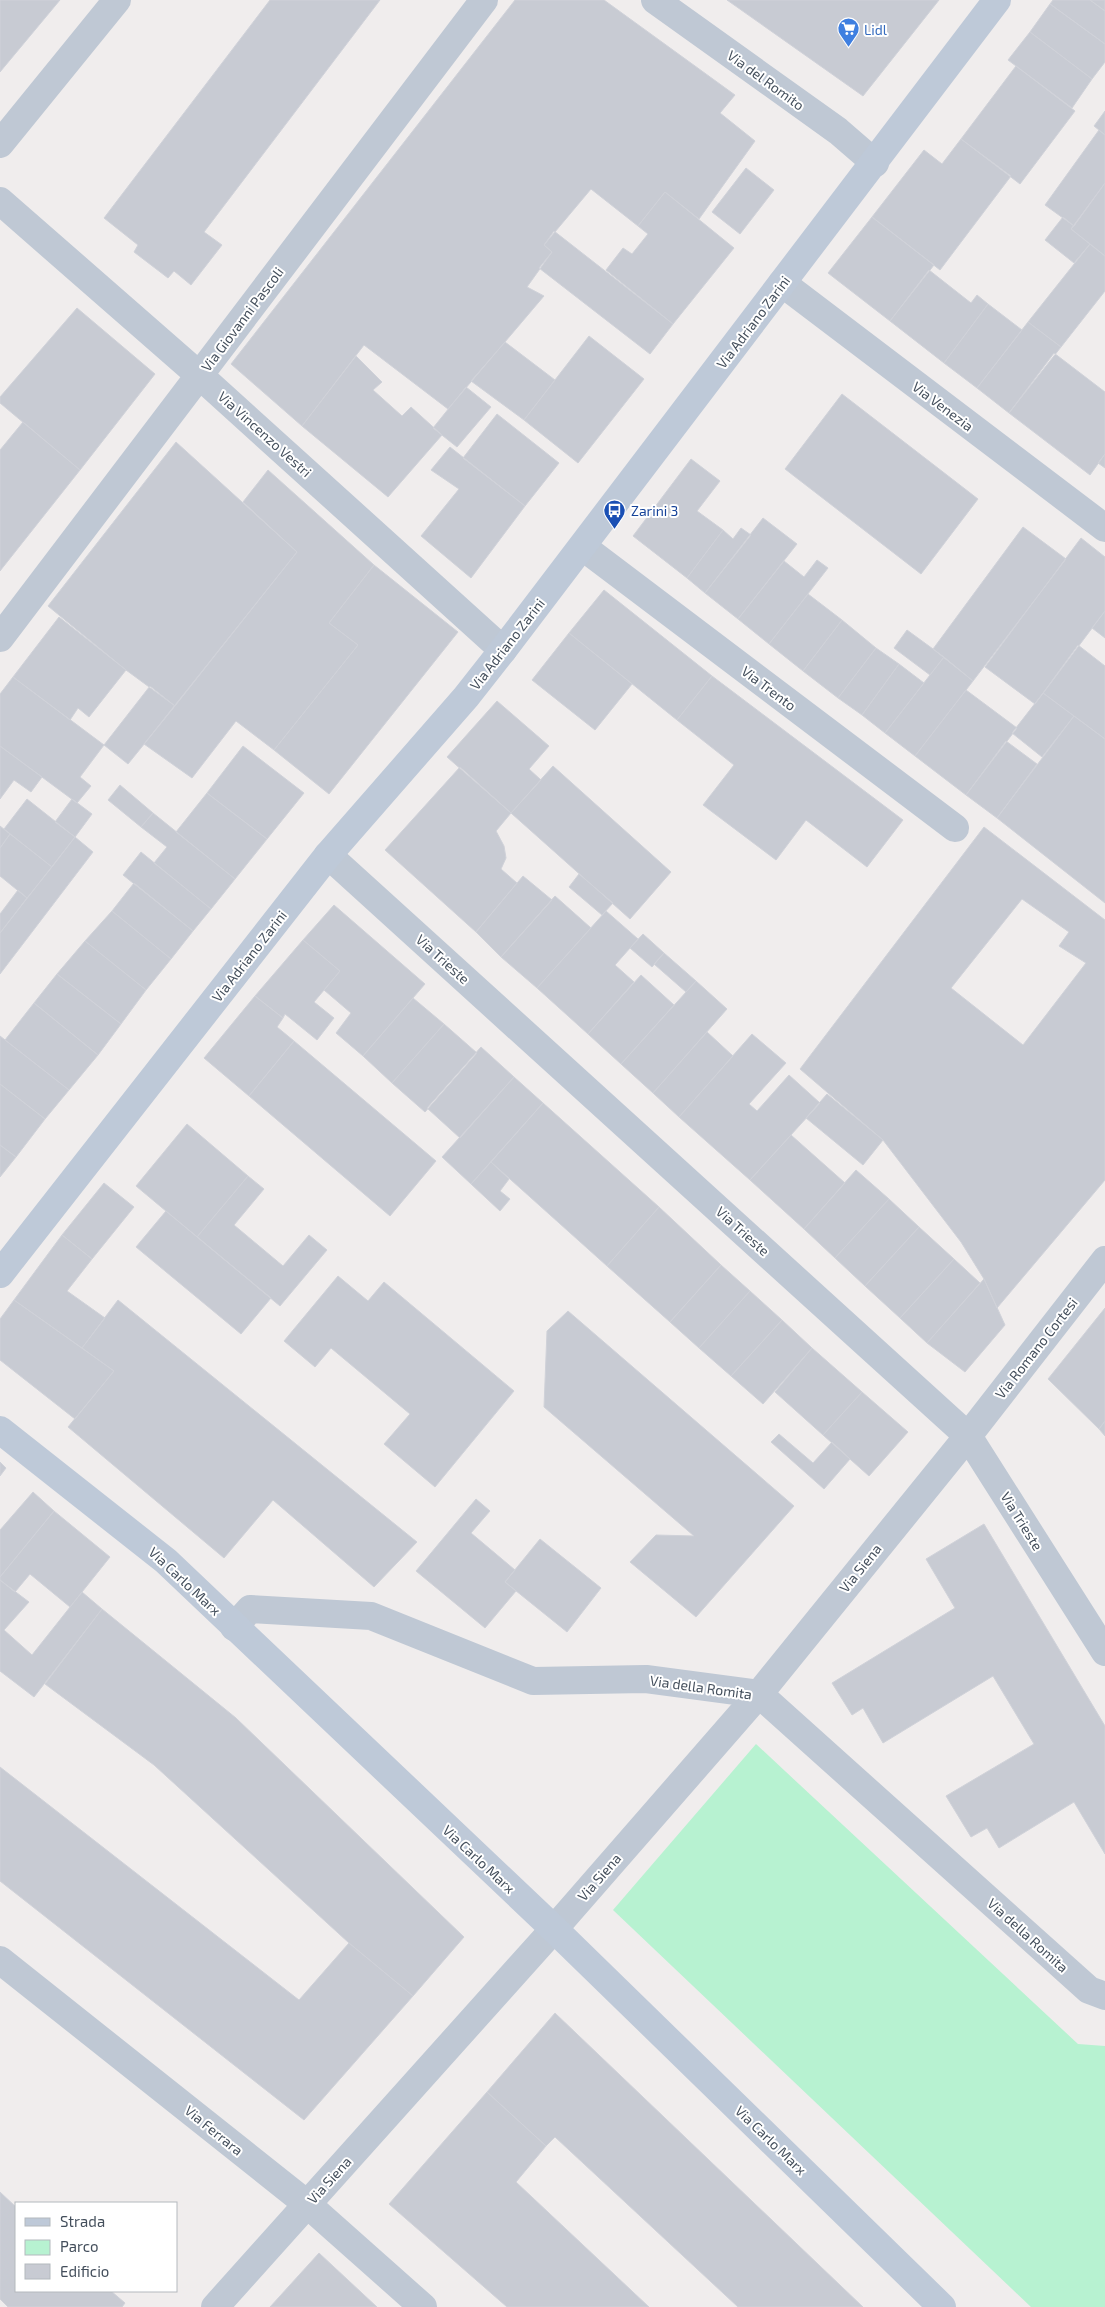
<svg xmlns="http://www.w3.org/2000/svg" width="1105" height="2307" font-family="'Exo 2',sans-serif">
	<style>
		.green { fill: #b7f2d1 }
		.building { fill: #c8cbd3; stroke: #d0d2d9; fill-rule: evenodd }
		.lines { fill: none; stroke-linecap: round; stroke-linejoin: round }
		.street { stroke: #bfc8d4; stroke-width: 28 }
		.secondary { stroke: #bec9d8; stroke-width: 28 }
		.labels { text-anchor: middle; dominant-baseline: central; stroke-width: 4; stroke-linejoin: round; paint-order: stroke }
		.shop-label { font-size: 14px; fill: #366cbe; stroke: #fff; text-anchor: start }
		.street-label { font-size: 14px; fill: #444f5c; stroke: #fff }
		.transit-label { font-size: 14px; fill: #164399; stroke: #fff; text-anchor: start }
	</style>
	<rect width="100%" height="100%" fill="#f0eded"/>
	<path class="green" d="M756 1744 1078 2044 1105 2046V2307H1031L613 1910Z"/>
	<path class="building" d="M0 0H60L0 72Z
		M270 0H380L204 232 222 245 191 285 174 271 168 278 134 252 138 245 104 218Z
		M515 0H604L735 95 720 113 755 141 699 219 665 192 638 226 591 189 544 245 552 252 527 287 544 296 448 409 364 345 302 426 231 364Z
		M727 0H939L863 96Z
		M1053 0H1090L1105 11V44L1050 4Z
		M1090 0H1105V11Z
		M1050 4 1105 44V62L1092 79 1030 32Z
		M1030 32 1092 79 1072 108 1008 60Z
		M1016 66 1075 111 1020 184 961 139Z
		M1105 111V135L1094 126Z
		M1099 130 1105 135V183L1074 226 1045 205Z
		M961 139 1011 176 940 270 872 217 924 150 942 164Z
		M746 168 774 190 740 234 712 212Z
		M1105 183V256L1071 229Z
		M665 192 734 248 673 324 606 270 623 248 632 254 648 234 638 226Z
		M872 217 934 265 890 321 828 273Z
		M1063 217 1074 226 1071 229 1090 244 1074 263 1045 240Z
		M554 231 673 324 650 354 539 268 552 252 544 245Z
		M1090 244 1105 256V291L1061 347 1028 322Z
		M929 270 971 303 977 295 988 304 944 363 890 321Z
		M988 304 1022 330 977 388 944 363Z
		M77 308 155 374 80 470 0 403V397Z
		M1028 322 1061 347 1009 413 977 388Z
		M589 336 644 379 578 463 524 420Z
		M505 342 555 380 524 420 471 381Z
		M1054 353 1105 392V454L1090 475 1009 413Z
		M356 356 382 382 373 390 402 416 411 407 442 435 388 497 302 426Z
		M466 387 491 407 457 447 433 428Z
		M842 394 978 499 921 574 785 469Z
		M497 414 559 463 525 506 463 458Z
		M23 422 80 470 0 571V450Z
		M176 442 297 552 175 706 126 670 48 606Z
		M450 447 525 506 471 578 421 536 459 489 431 470Z
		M1105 454V468L1098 463Z
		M691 459 720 481 697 511 723 530 687 578 633 536Z
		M268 470 374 565 329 623 358 645 274 750 236 721 192 778 144 744 297 552 243 502Z
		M763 518 797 544 738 619 705 593Z
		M1023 527 1066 559 973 681 933 649Z
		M741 528 751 535 705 593 687 578 723 530 733 539Z
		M1081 538 1105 557V611L1035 704 985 667Z
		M817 560 828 568 769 644 738 619 784 561 804 577Z
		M374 565 458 632 329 794 274 750 358 645 329 623Z
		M604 590 712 676 677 720 569 633Z
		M808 594 842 620 803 671 769 644Z
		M1105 611V638L1092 628Z
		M59 617 126 670 89 717 78 708 70 720 13 677Z
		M842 620 876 648 838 698 803 671Z
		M907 630 944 657 930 675 894 648Z
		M569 633 632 684 595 730 532 680Z
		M1078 645 1105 666V739L1043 693Z
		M876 648 899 664 862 715 838 698Z
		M944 657 973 681 915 756 885 733Z
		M899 664 924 683 885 733 862 715Z
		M712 676 903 820 867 867 806 820 776 860 703 805 734 765 677 720Z
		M13 677 104 745 80 777 91 786 77 803 0 746V694Z
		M150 686 175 706 128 764 104 745Z
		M966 690 1017 728 966 795 915 756Z
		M1043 693 1074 716 1042 757 1012 733Z
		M497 701 549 746 529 769 541 780 511 813 447 757Z
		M1074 716 1105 739V903L997 818Z
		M1006 741 1037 764 997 818 966 795Z
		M0 746 42 777 31 792 14 780 0 799Z
		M243 746 304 793 267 839 207 793Z
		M553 766 671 872 630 919 511 813Z
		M460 767 511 813 496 831 504 846 506 858 501 869 517 883 476 932 385 850Z
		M120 785 153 813 141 827 108 800Z
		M207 793 267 839 235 879 176 832Z
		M27 799 75 837 52 867 4 829Z
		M72 799 92 814 75 837 55 822Z
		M153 813 235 879 211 909 154 863 167 847 141 827Z
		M0 826 10 834 0 848Z
		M984 827 1105 920V1180L997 1308 984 1279 961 1242 883 1140 800 1069ZM1022 899 1069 932 1059 946 1086 963 1023 1045 951 988Z
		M10 834 52 867 27 898 0 876V848Z
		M75 837 93 852 0 974V933Z
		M141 852 211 909 193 931 123 875Z
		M579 874 613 903 602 915 569 887Z
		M523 876 552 900 501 957 476 932Z
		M134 883 193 931 171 959 112 911Z
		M18 890 27 898 0 933V914Z
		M555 896 591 928 537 988 501 957Z
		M334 905 425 984 363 1056 336 1033 351 1013 324 990 340 971 303 940Z
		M112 911 171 959 146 990 85 941Z
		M606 911 638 939 615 965 634 982 588 1034 537 988Z
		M643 934 664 953 652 967 630 948Z
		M303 940 340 971 314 1002 334 1018 317 1040 285 1014 283 1018 255 996Z
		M85 941 146 990 121 1024 57 974Z
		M664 953 696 981 686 992 654 964Z
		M57 974 121 1024 98 1055 34 1003Z
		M641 975 674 1005 621 1064 588 1034Z
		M696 981 727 1009 653 1093 621 1064Z
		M255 996 283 1018 277 1027 294 1041 249 1096 204 1058Z
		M413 998 444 1024 392 1083 363 1056Z
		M34 1003 98 1055 69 1090 5 1040Z
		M444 1024 477 1053 425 1112 392 1083Z
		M707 1032 733 1056 679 1117 653 1093Z
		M752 1034 786 1063 749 1104 757 1111 789 1075 820 1103 750 1180 679 1117Z
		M0 1036 69 1090 45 1119 0 1084Z
		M294 1041 436 1161 390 1216 249 1096Z
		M481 1047 514 1077 460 1138 427 1108Z
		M514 1077 543 1103 471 1184 442 1157Z
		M0 1084 45 1119 16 1157 0 1145Z
		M827 1094 883 1140 863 1165 806 1118Z
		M543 1103 659 1207 607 1266 491 1162Z
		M187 1124 248 1176 197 1237 136 1186Z
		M791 1135 845 1183 804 1229 750 1180Z
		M0 1145 16 1157 0 1177Z
		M491 1162 509 1179 500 1191 510 1199 500 1211 471 1184Z
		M856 1170 889 1199 835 1258 804 1229Z
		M248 1176 264 1189 234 1225 283 1266 309 1235 327 1250 280 1306 197 1237Z
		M104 1183 134 1207 92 1259 62 1235Z
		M889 1199 919 1227 865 1286 835 1258Z
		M659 1207 721 1265 670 1322 607 1266Z
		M166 1211 271 1298 241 1334 136 1247Z
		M919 1227 954 1259 900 1318 865 1286Z
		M62 1235 92 1259 67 1291 105 1318 82 1348 14 1300Z
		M954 1259 980 1283 927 1343 900 1318Z
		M721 1265 750 1291 699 1348 670 1322Z
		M338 1276 368 1301 384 1282 514 1391 435 1487 384 1444 410 1414 331 1348 315 1367 284 1341Z
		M984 1279 1005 1325 965 1372 927 1343Z
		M750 1291 782 1320 731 1376 699 1348Z
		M14 1300 114 1371 75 1419 0 1360V1319Z
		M118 1300 417 1542 374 1587 273 1500 224 1558 68 1427 114 1371 82 1348Z
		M1105 1308V1421L1099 1429 1048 1379Z
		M568 1311 794 1506 696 1617 630 1562 656 1535 694 1536 544 1407 547 1331Z
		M782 1320 812 1348 763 1404 731 1376Z
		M812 1348 862 1392 823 1435 775 1392Z
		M862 1392 908 1432 869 1476 823 1435Z
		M1105 1421V1436L1099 1429Z
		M779 1434 813 1463 832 1442 850 1459 824 1489 771 1442Z
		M0 1462 6 1468 0 1476Z
		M33 1492 54 1511 0 1577V1530Z
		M476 1499 490 1511 471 1533 515 1570 505 1582 516 1591 485 1628 416 1571Z
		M54 1511 110 1557 70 1607 30 1574 15 1592 0 1580V1577Z
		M984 1524 1105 1726V1854L1074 1802 999 1848 987 1828 971 1837 946 1796 1034 1744 993 1676 883 1743 863 1708 852 1715 832 1683 955 1608 926 1559Z
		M540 1539 601 1588 567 1632 505 1582Z
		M0 1580 29 1602 4 1630 32 1655 82 1592 102 1609 34 1697 0 1671Z
		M102 1609 236 1718 464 1937 413 1996 349 1943 154 1765 45 1684Z
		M0 1767 299 2000 349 1943 413 1996 304 2120 0 1881Z
		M555 2013 863 2307H738L555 2137 546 2146 487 2092Z
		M487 2092 546 2146 516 2182 649 2307H507L389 2204Z
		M0 2192 16 2207V2291H111L125 2303 122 2307H8L0 2299Z
		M319 2253 377 2307H270Z"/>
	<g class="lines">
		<path class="street" d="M655 0 838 131 875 163
			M0 144 117 0
			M0 201 199 375 503 650
			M782 283 1105 528
			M583 547 955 828
			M0 638 484 0
			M328 855 968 1436 1105 1652
			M234 1627 250 1609 371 1616 533 1681 646 1679 759 1694 1089 1990 1105 1996
			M0 1960 307 2204 423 2307
			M215 2307 554 1929 759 1694 968 1436 1105 1260"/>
		<path class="secondary" d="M0 1274 328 855 466 697 503 650 997 0
			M0 1430 166 1561 554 1929 942 2307"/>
	</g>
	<defs>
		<symbol id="supermarket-pin" viewBox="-11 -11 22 30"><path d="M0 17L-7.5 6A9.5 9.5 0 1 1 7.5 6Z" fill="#3f7fe0" stroke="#fff"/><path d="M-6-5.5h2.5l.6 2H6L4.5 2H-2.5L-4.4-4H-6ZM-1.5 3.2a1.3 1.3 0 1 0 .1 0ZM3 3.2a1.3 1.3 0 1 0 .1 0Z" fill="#fff"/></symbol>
		<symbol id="bus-pin" viewBox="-11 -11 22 30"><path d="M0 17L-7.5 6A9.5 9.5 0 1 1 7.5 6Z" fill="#1a4fb4" stroke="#fff"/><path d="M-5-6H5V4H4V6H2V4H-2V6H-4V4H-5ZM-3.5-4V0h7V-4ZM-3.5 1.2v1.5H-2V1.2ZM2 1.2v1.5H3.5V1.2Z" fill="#fff"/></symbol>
	</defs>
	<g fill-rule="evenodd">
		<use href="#supermarket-pin" x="836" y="16" width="25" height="34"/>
		<use href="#bus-pin" x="602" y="498" width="25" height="34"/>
	</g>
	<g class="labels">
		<g class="shop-label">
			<text x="864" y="29">Lidl</text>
		</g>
		<g class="street-label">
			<text transform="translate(766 80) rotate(36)">Via del Romito</text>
			<text transform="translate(242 319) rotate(-53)">Via Giovanni Pascoli</text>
			<text transform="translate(753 322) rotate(-53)">Via Adriano Zarini</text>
			<text transform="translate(943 406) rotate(37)">Via Venezia</text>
			<text transform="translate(265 434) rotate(42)">Via Vincenzo Vestri</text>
			<text transform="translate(507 644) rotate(-52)">Via Adriano Zarini</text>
			<text transform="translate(769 688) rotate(37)">Via Trento</text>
			<text transform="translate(249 956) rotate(-52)">Via Adriano Zarini</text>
			<text transform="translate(443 959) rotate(42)">Via Trieste</text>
			<text transform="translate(743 1231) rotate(42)">Via Trieste</text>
			<text transform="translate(1036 1348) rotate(-52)">Via Romano Cortesi</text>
			<text transform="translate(1022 1521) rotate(58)">Via Trieste</text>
			<text transform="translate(860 1568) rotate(-51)">Via Siena</text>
			<text transform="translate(185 1581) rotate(43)">Via Carlo Marx</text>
			<text transform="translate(701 1687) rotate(8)">Via della Romita</text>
			<text transform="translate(479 1859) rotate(43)">Via Carlo Marx</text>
			<text transform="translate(599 1877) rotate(-49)">Via Siena</text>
			<text transform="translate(1028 1935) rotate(42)">Via della Romita</text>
			<text transform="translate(214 2130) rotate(39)">Via Ferrara</text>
			<text transform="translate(771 2140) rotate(44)">Via Carlo Marx</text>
			<text transform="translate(329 2180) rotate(-48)">Via Siena</text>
		</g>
		<g class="transit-label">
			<text x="631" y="510">Zarini 3</text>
		</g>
	</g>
	<rect x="15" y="2202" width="162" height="90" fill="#ffffff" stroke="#b4b9be"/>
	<rect x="25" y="2218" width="25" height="8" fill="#bec9d8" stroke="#b4b9be"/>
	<text x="60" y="2227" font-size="15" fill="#444f5c">Strada</text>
	<rect x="25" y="2240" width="25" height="15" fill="#b7f2d1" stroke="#b4b9be"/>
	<text x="60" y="2252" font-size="15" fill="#444f5c">Parco</text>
	<rect x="25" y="2264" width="25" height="15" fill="#c8cbd3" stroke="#b4b9be"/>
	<text x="60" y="2277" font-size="15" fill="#444f5c">Edificio</text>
</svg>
